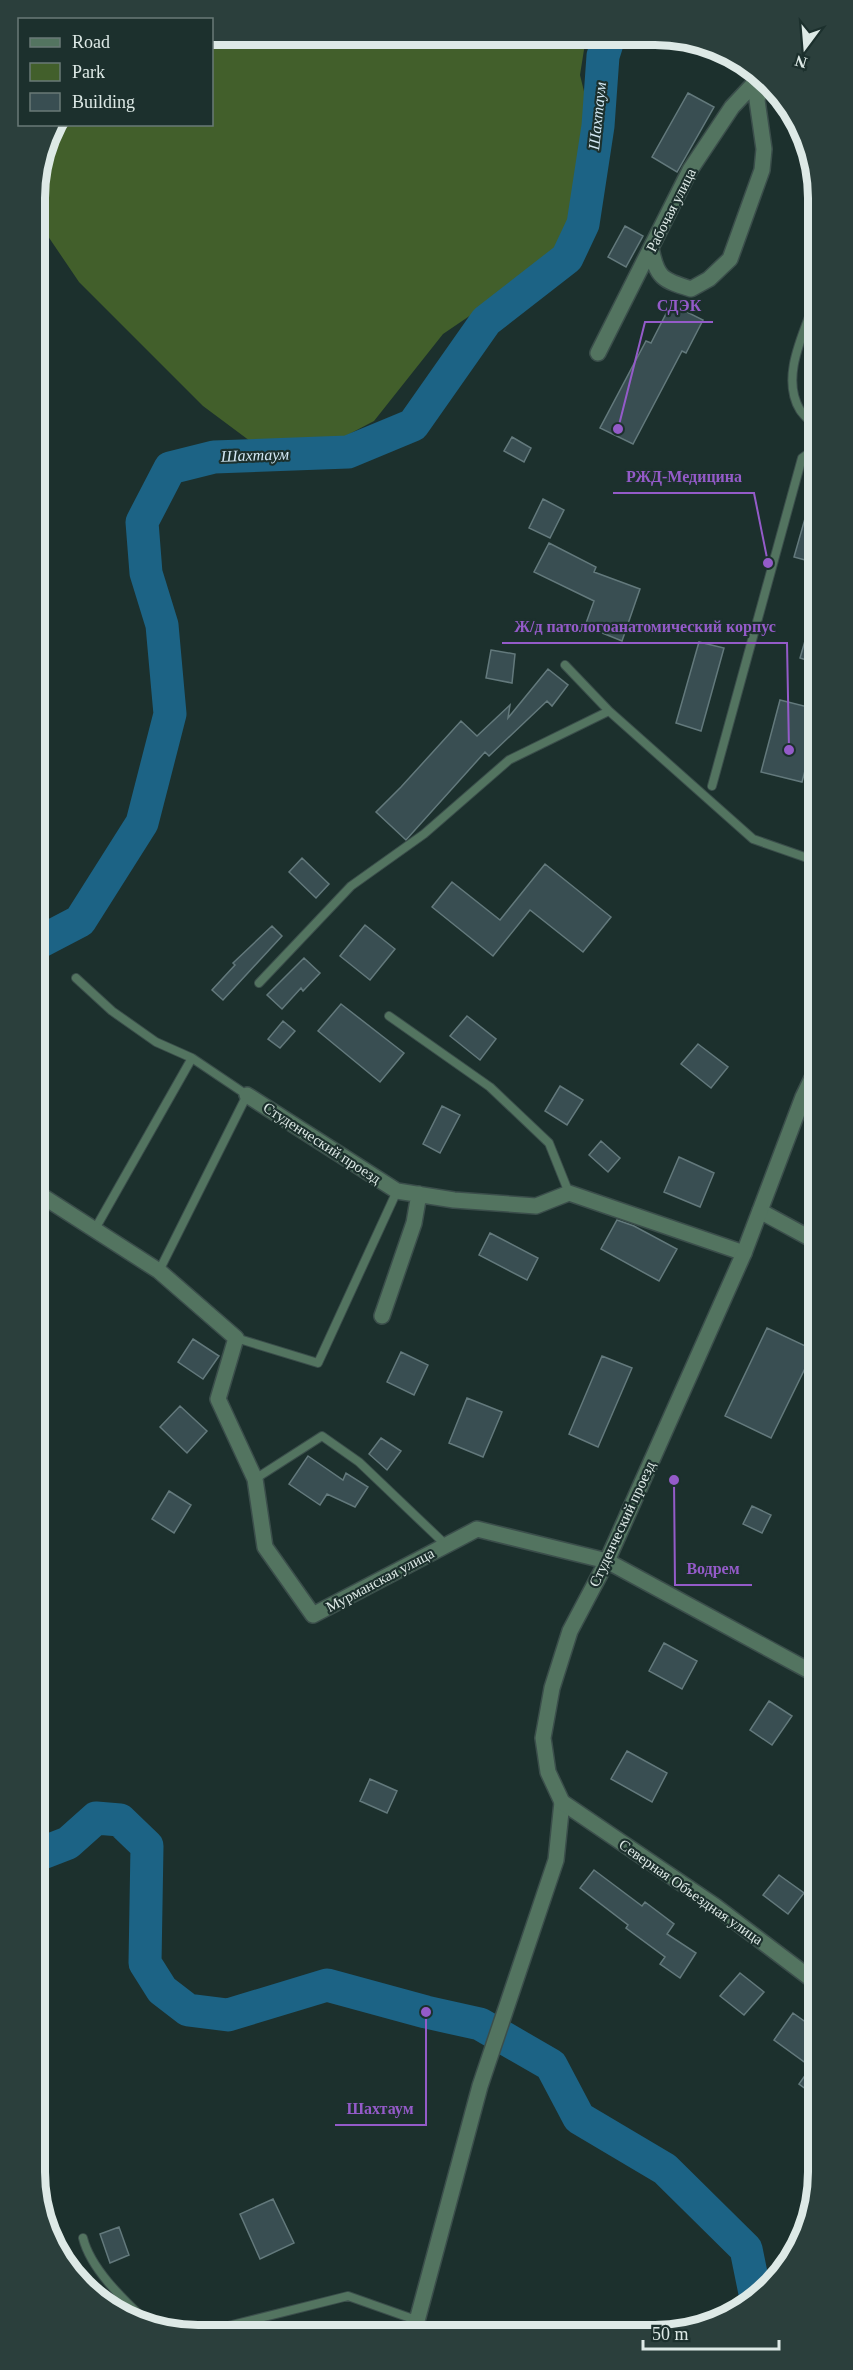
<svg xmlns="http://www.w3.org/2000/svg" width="853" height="2370" font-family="'Times New Roman',serif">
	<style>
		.green { fill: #425f2b }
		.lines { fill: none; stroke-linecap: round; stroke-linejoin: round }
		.river { stroke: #1c6385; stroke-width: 33 }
		.building { fill: #394e52; stroke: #63797c; stroke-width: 1.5 }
		.service-casing { stroke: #3b4e4b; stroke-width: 10 }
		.minor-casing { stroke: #3b4e4b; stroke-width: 18 }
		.tertiary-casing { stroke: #3b4e4b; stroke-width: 18 }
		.service { stroke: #537460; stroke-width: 8 }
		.minor { stroke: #537460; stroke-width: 15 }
		.tertiary { stroke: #537460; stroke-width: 15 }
		.labels { text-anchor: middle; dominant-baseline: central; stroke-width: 4.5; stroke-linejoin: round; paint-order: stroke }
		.street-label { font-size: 15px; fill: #dde9e6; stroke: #1c302d }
		.water-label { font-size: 16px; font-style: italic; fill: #d3e8f4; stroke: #1c302d }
		.rim { fill: none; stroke: #dde9e6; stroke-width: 8 }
		.leader { fill: none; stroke: #945bc9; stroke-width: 2 }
		.callout-dot { fill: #945bc9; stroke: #1c302d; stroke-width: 2 }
		.callout-label { font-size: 16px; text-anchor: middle; font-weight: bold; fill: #945bc9; stroke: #1c302d; stroke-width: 4.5; stroke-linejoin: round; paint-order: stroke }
	</style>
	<rect width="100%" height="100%" fill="#1c302d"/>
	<path class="green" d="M212 35 586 37 580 75 591 120 574 213 561 254 443 334 374 421 336 441 297 443 250 441 203 406 79 282 35 217V187L52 125 212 124Z"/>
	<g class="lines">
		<path class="river" d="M36 944 80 921 142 823 170 714 162 625 146 573 142 522 170 468 214 457 348 452 413 425 486 321 567 258 583 224 598 126 603 56 609 37
			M37 1855 68 1843 96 1818 120 1820 147 1846 145 1963 162 1990 188 2010 228 2015 327 1985 426 2012 480 2024 551 2065 579 2118 665 2169 746 2249 756 2298"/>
	</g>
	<path class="building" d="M688 93 714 107 677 172 652 157Z
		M625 226 643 236 626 267 608 257Z
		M671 304 703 320 686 353 682 351 633 444 600 428 646 341 651 343Z
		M512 437 531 448 524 462 504 451Z
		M812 494 816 495V563L794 557Z
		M543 499 564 510 550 538 529 528Z
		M549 543 596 567 594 572 640 589 622 641 585 626 594 601 534 572Z
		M812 617H816V663L800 658Z
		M699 642 724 648 701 731 676 723Z
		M491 650 515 654 512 683 486 678Z
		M548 669 568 685 552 706 547 701 489 756 485 752 406 840 376 812 401 787 461 721 477 736 510 705 508 718Z
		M780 700 816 709V729L802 782 761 772Z
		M302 858 329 884 316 898 289 872Z
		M545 864 611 917 583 952 530 910 493 956 432 907 452 882 500 920Z
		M365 925 395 949 370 980 340 956Z
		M272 926 282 936 223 1000 212 990 235 965 233 963Z
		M304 958 320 973 303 991 301 988 282 1009 267 995Z
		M341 1004 404 1053 380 1082 318 1031Z
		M467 1016 496 1039 480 1060 450 1036Z
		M283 1021 295 1031 280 1048 268 1039Z
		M698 1044 728 1067 711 1088 681 1064Z
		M560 1086 583 1100 567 1125 545 1111Z
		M442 1106 460 1115 440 1153 423 1144Z
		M601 1141 620 1158 608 1172 589 1155Z
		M679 1157 714 1173 700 1207 664 1192Z
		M617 1220 634 1226 677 1249 659 1281 601 1249Z
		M490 1233 538 1258 527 1280 479 1255Z
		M767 1328 814 1350 771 1438 725 1416Z
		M193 1339 219 1356 203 1379 178 1362Z
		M401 1352 428 1365 414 1395 387 1382Z
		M602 1356 632 1368 598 1447 569 1434Z
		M467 1398 502 1412 483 1457 449 1443Z
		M180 1406 207 1431 187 1453 160 1427Z
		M381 1438 401 1451 387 1470 369 1454Z
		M308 1456 343 1480 346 1473 368 1487 355 1507 327 1494 320 1505 289 1484Z
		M169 1491 191 1505 174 1533 152 1519Z
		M752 1506 771 1515 762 1533 743 1524Z
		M664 1643 697 1661 682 1689 649 1671Z
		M769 1701 792 1716 772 1745 750 1730Z
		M627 1751 667 1773 652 1802 611 1779Z
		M370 1779 397 1791 387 1813 360 1801Z
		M594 1870 642 1906 645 1902 674 1924 667 1934 696 1953 680 1978 660 1964 665 1957 626 1928 628 1925 580 1888Z
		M779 1875 804 1893 788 1914 763 1895Z
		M740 1973 764 1992 744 2015 720 1996Z
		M793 2013 818 2031V2098L799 2084 811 2067 774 2040Z
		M273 2199 294 2243 260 2259 240 2214Z
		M119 2227 129 2255 110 2263 100 2234Z"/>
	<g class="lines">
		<defs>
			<path id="service" d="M815 301C804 333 780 377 800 410 804 416 809 420 813 424L816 410
				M565 665 609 711
				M712 786 802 458 816 448
				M76 978 112 1011 156 1042 192 1058 247 1095 159 1271
				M259 983 351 886 424 834 509 760 609 711 753 839 816 861
				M389 1016 490 1087 549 1143 569 1193
				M95 1229 192 1058
				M236 1338 318 1363 397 1191
				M255 1479 322 1436 359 1462 446 1545
				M83 2238C91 2270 125 2301 148 2323
				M193 2332 228 2326 348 2296 416 2320"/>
			<path id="minor" d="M651 248C657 278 662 280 691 289L709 279 730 259 762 170 764 149 757 100 763 78
				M598 353 690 170 732 107 760 77
				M247 1095 397 1191 454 1200 536 1206 569 1193 744 1253
				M36 1192 159 1271 236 1338 218 1399 255 1479 265 1547 313 1615 477 1529 607 1561 817 1675
				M760 1211 817 1242
				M382 1316 414 1223 419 1194
				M414 2332 480 2086 556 1860 562 1802"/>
			<path id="tertiary" d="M817 1068 803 1097 744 1253 607 1561 570 1631 552 1688 543 1738 548 1772 562 1802 715 1906 818 1984"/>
		</defs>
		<use href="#service" class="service-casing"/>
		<use href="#minor" class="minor-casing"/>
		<use href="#tertiary" class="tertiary-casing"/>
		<use href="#service" class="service"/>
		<use href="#minor" class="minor"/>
		<use href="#tertiary" class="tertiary"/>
	</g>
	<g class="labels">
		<g class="street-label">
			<text transform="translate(671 210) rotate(-63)">Рабочая улица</text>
			<text transform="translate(322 1143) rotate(33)">Студенческий проезд</text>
			<text transform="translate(622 1524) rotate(-65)">Студенческий проезд</text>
			<text transform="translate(380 1580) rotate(-28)">Мурманская улица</text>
			<text transform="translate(691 1892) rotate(35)">Северная Объездная улица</text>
		</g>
		<g class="water-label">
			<text transform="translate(597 116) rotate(-84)">Шахтаум</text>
			<text transform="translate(255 455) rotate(-2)">Шахтаум</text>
		</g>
	</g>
	<path d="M0 0H853V2370H0ZM198 45H655A153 153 0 0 1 808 198V2172A153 153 0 0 1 655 2325H198A153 153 0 0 1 45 2172V198A153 153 0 0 1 198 45Z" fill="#2b3f3c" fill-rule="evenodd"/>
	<path class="rim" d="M198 45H655A153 153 0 0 1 808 198V2172A153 153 0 0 1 655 2325H198A153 153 0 0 1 45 2172V198A153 153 0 0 1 198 45Z"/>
	<path class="leader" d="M618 429L645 322H713M768 563L754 493H613M789 750L787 643H502M674 1480L675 1585H752M426 2012L426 2125H335"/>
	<g class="callout-dot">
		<circle cx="618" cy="429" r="6"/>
		<circle cx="768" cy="563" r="6"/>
		<circle cx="789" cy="750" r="6"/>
		<circle cx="674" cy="1480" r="6"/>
		<circle cx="426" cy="2012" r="6"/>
	</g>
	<g class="callout-label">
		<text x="679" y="311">СДЭК</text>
		<text x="684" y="482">РЖД-Медицина</text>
		<text x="645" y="632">Ж/д патологоанатомический корпус</text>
		<text x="713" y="1574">Водрем</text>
		<text x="380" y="2114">Шахтаум</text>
	</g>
	<rect x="18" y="18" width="195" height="108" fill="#1c302d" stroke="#697a77" stroke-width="1.5"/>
	<rect x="30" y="38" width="30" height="9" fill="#537460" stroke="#697a77" stroke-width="1.5"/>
	<text x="72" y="48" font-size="18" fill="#dde9e6">Road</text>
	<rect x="30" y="63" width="30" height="18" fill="#425f2b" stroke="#697a77" stroke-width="1.5"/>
	<text x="72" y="78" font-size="18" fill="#dde9e6">Park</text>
	<rect x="30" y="93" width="30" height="18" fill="#394e52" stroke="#697a77" stroke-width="1.5"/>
	<text x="72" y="108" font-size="18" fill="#dde9e6">Building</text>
	<g transform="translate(805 48) rotate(196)" stroke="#1c302d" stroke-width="4.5" paint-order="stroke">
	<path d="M0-4.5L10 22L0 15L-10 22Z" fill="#dde9e6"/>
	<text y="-9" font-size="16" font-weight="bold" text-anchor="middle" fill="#dde9e6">N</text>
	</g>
	<path d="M643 2340v9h136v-9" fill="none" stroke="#dde9e6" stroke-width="3"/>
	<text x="652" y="2340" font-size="18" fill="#dde9e6" stroke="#1c302d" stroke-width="4.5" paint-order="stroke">50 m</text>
</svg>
